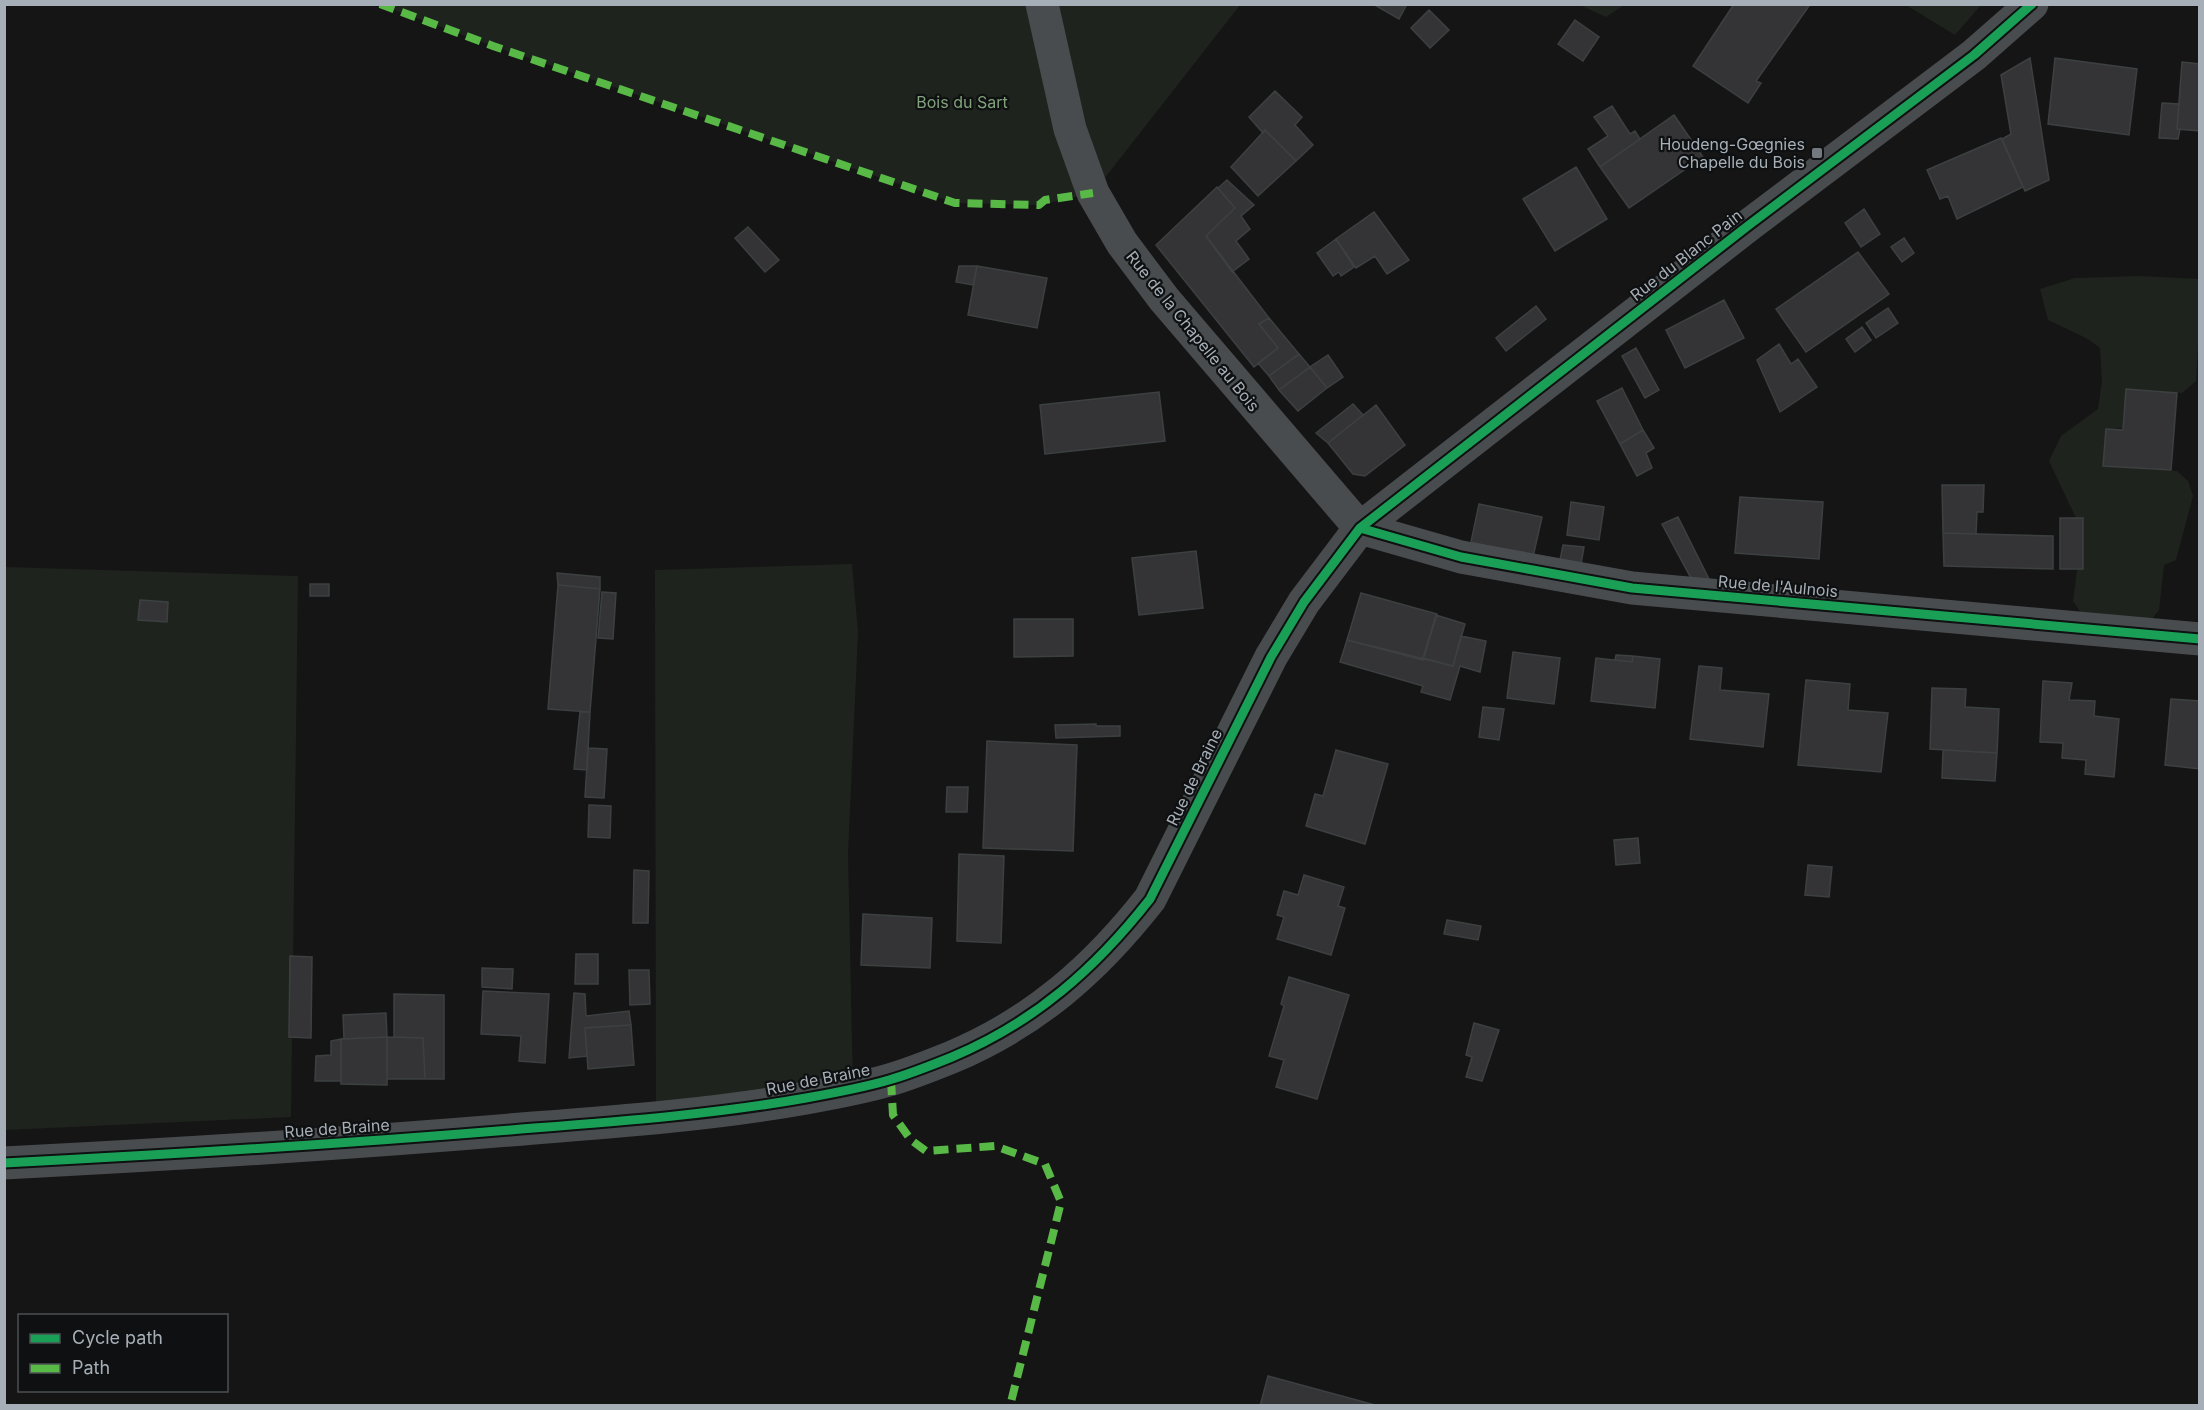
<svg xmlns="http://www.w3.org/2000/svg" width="2204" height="1410" font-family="Inter,sans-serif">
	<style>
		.green { fill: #1e241d }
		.building { fill: #343436; stroke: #3d4041; stroke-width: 1.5 }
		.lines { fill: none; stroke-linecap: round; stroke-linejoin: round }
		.minor { stroke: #494c4e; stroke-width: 33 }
		.quiet { stroke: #58b947; stroke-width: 8; stroke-dasharray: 15 8; stroke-linecap: butt }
		.cycleway-casing { stroke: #0f1011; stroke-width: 13 }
		.cycleway { stroke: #1a9f57; stroke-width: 9 }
		.poi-dot { fill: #73797e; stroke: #0f1011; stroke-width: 2 }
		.labels { text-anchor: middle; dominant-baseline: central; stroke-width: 4.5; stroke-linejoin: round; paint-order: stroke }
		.park-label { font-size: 16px; fill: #82a27c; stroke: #0f1011 }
		.poi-label { font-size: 16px; fill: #a6afb7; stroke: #0f1011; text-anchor: end }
		.street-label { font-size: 16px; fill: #a6afb7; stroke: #0f1011 }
	</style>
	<rect width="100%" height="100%" fill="#151515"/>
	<path class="green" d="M381 5H1240L1093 193 1039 205 955 203 493 46Z
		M1580 5 1623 4 1624 5 1606 17Z
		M1906 5H1981L1955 35Z
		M2139 276 2199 279V328L2196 381 2182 393 2134 389 2131 428H2116L2114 467 2177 471 2188 481 2193 496 2176 560 2164 565 2159 610 2152 619 2082 614 2073 601 2083 527 2075 516 2049 461 2061 436 2098 409 2102 381 2100 348 2088 339 2048 320 2040 289 2075 278Z
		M852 564 858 632 848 853 853 1089 656 1118 655 570Z
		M4 567 298 576 291 1117 5 1130Z"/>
	<path class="building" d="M1373 4H1407L1399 19Z
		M1734 4H1806L1809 6 1756 81 1761 83 1748 103 1693 66Z
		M1429 10 1449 30 1430 48 1411 28Z
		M1575 20 1599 37 1583 61 1558 44Z
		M2030 58 2049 180 2025 191 2002 139 2011 134 2001 75Z
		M2055 58 2137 69 2129 135 2048 124Z
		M2182 62 2200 64V131L2177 129Z
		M1275 91 1302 117 1295 125 1313 145 1296 161 1265 130 1263 133 1249 117Z
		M2162 103 2179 104 2177 129H2180L2178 139 2159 138Z
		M1612 106 1630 134 1635 131 1640 139 1600 167 1588 149 1608 136 1594 117Z
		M1674 115 1703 157 1629 208 1600 167Z
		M1265 130 1296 161 1258 196 1231 167Z
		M2001 138 2023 187 1957 219 1948 196 1940 199 1927 170Z
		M1576 167 1607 219 1555 251 1523 199Z
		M1227 180 1254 205 1241 216 1250 229 1236 241 1249 259 1232 272 1206 236 1235 208 1218 188Z
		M1217 187 1235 208 1206 236 1269 318 1259 324 1278 348 1254 367 1156 245Z
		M1864 209 1880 234 1861 247 1845 223Z
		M1374 212 1409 260 1387 274 1375 256 1356 268 1336 239Z
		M748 227 779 260 765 272 735 238Z
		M1904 238 1914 253 1902 262 1891 247Z
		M1336 239 1354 267 1341 276 1339 272 1333 276 1317 253Z
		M1858 252 1889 294 1806 352 1776 309Z
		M959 266H977L973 285 956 282Z
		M977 266 1047 278 1037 328 968 315Z
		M1724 300 1744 338 1685 368 1666 330Z
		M1536 306 1546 319 1506 351 1496 338Z
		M1888 308 1898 323 1876 338 1866 323Z
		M1269 318 1299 354 1269 376 1258 363 1278 348 1259 324Z
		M1862 327 1871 340 1855 352 1846 339Z
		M1779 344 1791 364 1798 359 1817 387 1780 412 1757 360Z
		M1636 348 1659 390 1645 398 1622 356Z
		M1299 354 1310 367 1279 390 1269 376Z
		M1328 355 1343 377 1327 388 1310 367Z
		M1310 367 1327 388 1298 411 1279 390Z
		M1622 388 1643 430 1620 444 1597 401Z
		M2126 389 2177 393 2171 470 2103 466 2106 429 2123 430Z
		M1159 392 1165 441 1045 454 1040 405Z
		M1353 404 1363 415 1328 443 1316 433Z
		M1376 405 1405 445 1365 476 1353 474 1328 443Z
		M1643 430 1654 448 1646 453 1652 468 1637 476 1620 444Z
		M1942 485H1984L1983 512H1977L1976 534 1943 533Z
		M1740 497 1823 502 1819 559 1735 553Z
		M1571 502 1604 507 1599 540 1567 535Z
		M1479 504 1542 517 1533 557 1471 542Z
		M1678 517 1711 583 1692 580 1662 524Z
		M2060 518H2083V569H2060Z
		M1943 533 2053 536V569L1944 566Z
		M1563 545 1584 547 1581 564 1560 560Z
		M1196 551 1203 608 1139 615 1132 558Z
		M557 573 600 577V589L558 585Z
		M310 584H329V596H310Z
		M558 585 600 589 590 712 548 709Z
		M602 592 616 593 613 639 598 638Z
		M1361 593 1437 614 1423 660 1347 640Z
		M140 600 168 602 167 622 138 620Z
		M1436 615 1465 624 1453 666 1423 658Z
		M1014 619H1073V656L1014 657Z
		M1461 636 1486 641 1480 672 1460 666 1450 700 1421 692 1423 686 1340 662 1347 640 1453 666Z
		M1513 652 1560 658 1554 704 1507 698Z
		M1616 655 1633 656 1632 662 1615 660Z
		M1633 656 1660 659 1655 708 1591 701 1596 658 1632 662Z
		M1699 666 1722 668 1720 690 1769 694 1763 747 1690 739Z
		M1806 680 1850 684 1848 710 1888 713 1881 772 1798 765Z
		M2043 681 2072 683 2069 700 2095 701 2094 716 2119 719 2114 777 2085 774 2086 760 2062 758 2063 743 2040 742Z
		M1932 688 1966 689 1965 707 1999 709 1997 753 1930 749Z
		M2171 699 2200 701V769L2165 765Z
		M1483 707 1504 709 1499 740 1479 737Z
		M580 712H590L587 770 574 769Z
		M1096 724V726H1120V736L1056 738 1055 725Z
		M987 741 1077 745 1073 851 983 848Z
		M588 748 607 749 604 798 585 797Z
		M1336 750 1388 764 1365 844 1306 826 1315 794 1323 796Z
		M1943 750 1997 753 1995 781 1942 778Z
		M947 787H968L967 812H946Z
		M589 805 611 806 610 838 588 837Z
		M1638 838 1640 863 1616 865 1614 840Z
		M959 854 1004 856 1001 943 957 941Z
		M1808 865 1832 867 1829 897 1805 895Z
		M634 870 649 871 648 923H633Z
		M1304 875 1344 887 1338 906 1345 908 1331 955 1277 939 1284 917 1277 915 1284 891 1298 895Z
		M863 914 932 918 930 968 861 965Z
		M1447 920 1481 926 1478 940 1444 934Z
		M576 954H598V984H575Z
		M290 956 312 957 311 1038 289 1037Z
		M482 968 513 969 512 989 482 987Z
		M629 970H649L650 1004 630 1005Z
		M1289 977 1349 995 1317 1099 1276 1087 1284 1060 1269 1056 1284 1006 1281 1004Z
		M483 991 549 994 545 1063 519 1061 521 1036 481 1034Z
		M574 993 585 994 586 1016 629 1011 631 1025 585 1028 587 1056 569 1058Z
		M394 994 444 995V1079H425L423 1038 394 1037Z
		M386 1013 387 1037 344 1039 343 1015Z
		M1474 1023 1499 1030 1482 1081 1466 1077 1472 1057 1466 1055Z
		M631 1025 634 1065 588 1069 585 1028Z
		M387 1037V1085L341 1084V1039Z
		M387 1037 423 1038 425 1079H387Z
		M341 1039V1081H315L316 1056 331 1055V1041Z
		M1268 1376 1375 1405 1260 1406Z"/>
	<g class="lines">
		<path class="minor" d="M1042 4 1070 129 1093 193 1122 243 1164 299 1360 528
			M1360 528 1461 557 1632 588 2200 639
			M4 1163C181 1154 357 1143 534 1128 625 1121 716 1114 806 1098 834 1093 862 1088 889 1080 910 1074 932 1065 952 1057 1035 1022 1095 969 1150 899L1271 657 1304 602 1360 528 1749 225 1974 55 2032 4"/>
		<path class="quiet" d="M380 4 493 46 955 203 1039 205 1045 200 1093 193
			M891 1080 893 1115 911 1140 926 1151 995 1146 1045 1164 1061 1202 1010 1406"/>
		<defs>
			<path id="cycleway" d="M1360 528 1461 557 1632 588 2200 639
				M4 1163C181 1154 357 1143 534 1128 625 1121 716 1114 806 1098 834 1093 862 1088 889 1080 910 1074 932 1065 952 1057 1035 1022 1095 969 1150 899L1271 657 1304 602 1360 528 1749 225 1974 55 2032 4"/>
		</defs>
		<use href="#cycleway" class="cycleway-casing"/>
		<use href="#cycleway" class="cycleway"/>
	</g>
	<rect class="poi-dot" x="1811" y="147" width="12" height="12" rx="3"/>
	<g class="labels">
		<g class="park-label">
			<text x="962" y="102">Bois du Sart</text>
		</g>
		<g class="poi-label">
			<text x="1805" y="144">Houdeng-Gœgnies<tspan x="1805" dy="18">Chapelle du Bois</tspan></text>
		</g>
		<g class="street-label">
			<text transform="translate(1686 255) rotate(-38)">Rue du Blanc Pain</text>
			<text transform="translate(1193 331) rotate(51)">Rue de la Chapelle au Bois</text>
			<text transform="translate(1778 586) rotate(5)">Rue de l'Aulnois</text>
			<text transform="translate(1194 777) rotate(-64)">Rue de Braine</text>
			<text transform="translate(818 1079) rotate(-11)">Rue de Braine</text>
			<text transform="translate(337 1128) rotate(-4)">Rue de Braine</text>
		</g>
	</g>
	<rect width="2204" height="1410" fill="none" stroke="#a6afb7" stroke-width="12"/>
	<rect x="18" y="1314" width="210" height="78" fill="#0f1011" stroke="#4b5053" stroke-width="1.5"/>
	<rect x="30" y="1334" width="30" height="9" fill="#1a9f57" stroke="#4b5053" stroke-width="1.5"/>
	<text x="72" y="1344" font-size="18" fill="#a6afb7">Cycle path</text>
	<rect x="30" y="1364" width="30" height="9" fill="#58b947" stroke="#4b5053" stroke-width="1.5"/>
	<text x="72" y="1374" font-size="18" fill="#a6afb7">Path</text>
</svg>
